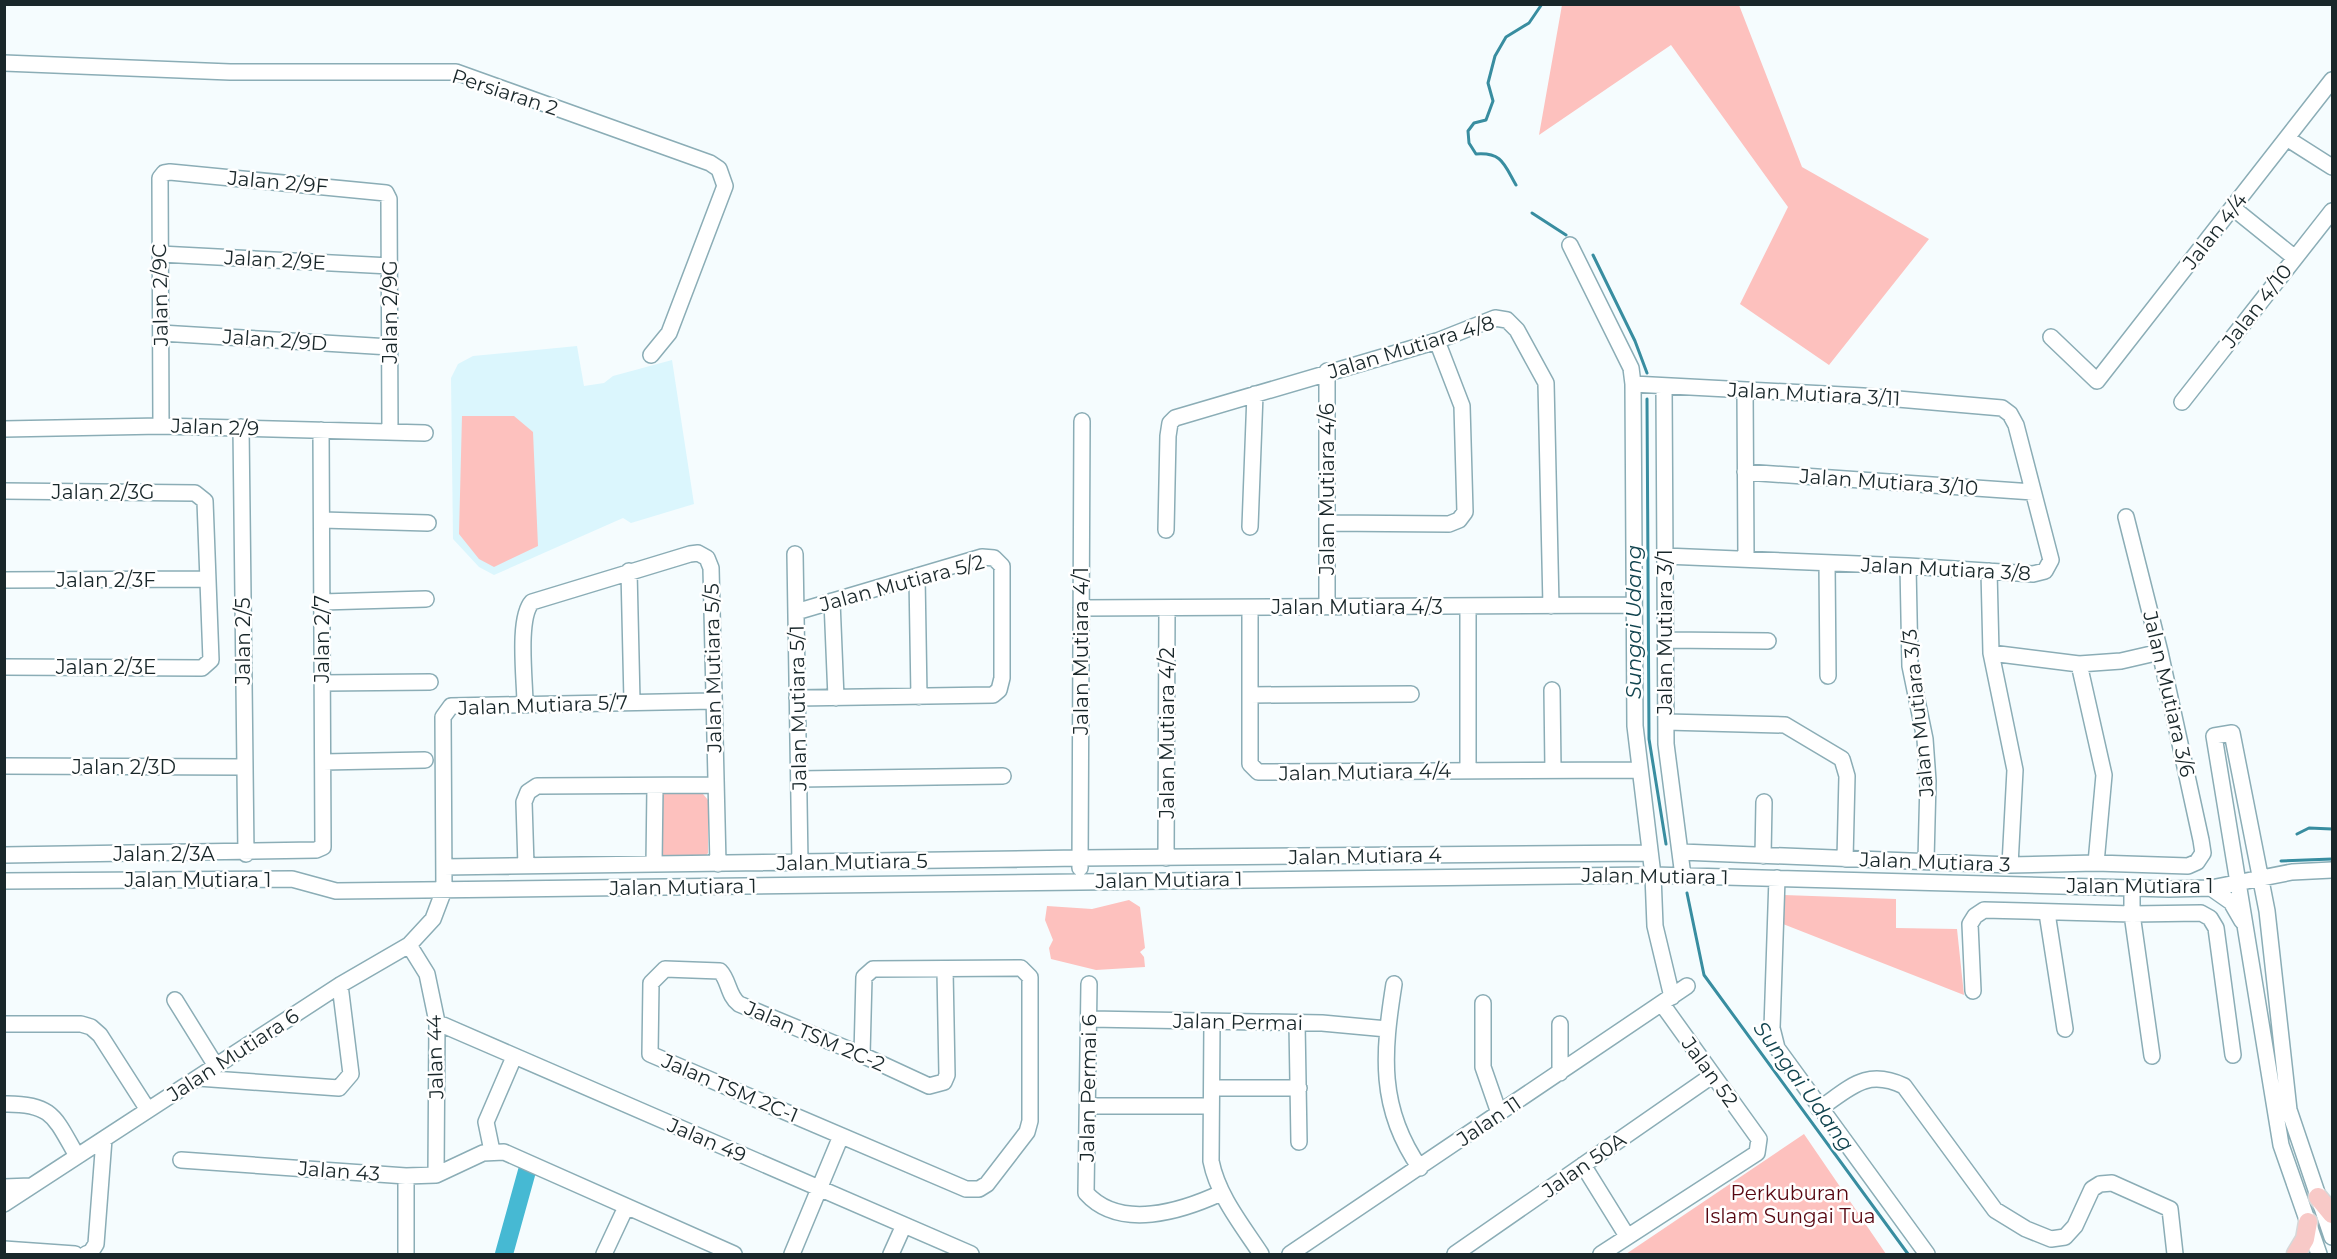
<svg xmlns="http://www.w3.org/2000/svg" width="2337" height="1259" font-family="Montserrat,sans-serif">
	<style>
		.built { fill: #dbf6fd }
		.green { fill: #fdc1be }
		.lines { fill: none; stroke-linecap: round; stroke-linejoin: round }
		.stream { stroke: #388da0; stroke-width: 3 }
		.river { stroke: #46b9d3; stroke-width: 18 }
		.minor-casing { stroke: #8badb6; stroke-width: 18 }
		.major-casing { stroke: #d6d8d9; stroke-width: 21 }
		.minor { stroke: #fff; stroke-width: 15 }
		.major { stroke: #f8c9c7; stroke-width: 18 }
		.labels { text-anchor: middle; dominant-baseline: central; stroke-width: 5; stroke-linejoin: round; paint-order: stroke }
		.street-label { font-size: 20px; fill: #19272a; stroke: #fff }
		.park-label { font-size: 20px; fill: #570711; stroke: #fff }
		.water-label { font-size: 21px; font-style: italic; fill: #11444f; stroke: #fff }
	</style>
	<rect width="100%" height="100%" fill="#f5fcfe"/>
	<path class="built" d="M577 346 584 386 604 383 613 376 672 360 694 504 631 523 623 518 494 575 479 567 453 539 451 378 458 364 473 356Z"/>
	<path class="green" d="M1562 5H1739L1802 167 1929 239 1829 365 1740 304 1788 207 1671 45 1539 135Z
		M462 416H514L533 432 538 546 494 567 479 559 459 534Z
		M659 794H703L708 800V853L703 860H660Z
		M1784 895 1896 899V928L1957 929 1964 995 1783 924Z
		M1129 900 1140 907 1145 948 1140 952 1144 957 1145 967 1096 970 1051 959 1049 948 1053 940 1045 920 1047 906 1092 909Z
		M1804 1134 1886 1254H1626Z"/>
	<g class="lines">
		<path class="stream" d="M1516 185C1504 164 1502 152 1476 154L1469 143 1468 131 1474 123 1486 120 1493 101 1488 83 1495 56 1506 37 1529 23 1542 4
			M1532 213 1566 235
			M1593 255 1635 341 1647 373
			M1647 399 1649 739 1666 844
			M2297 834 2309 828 2332 829
			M2281 861 2332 859
			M1687 893 1704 975 1908 1254"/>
		<path class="river" d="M504 1254 527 1171"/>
		<defs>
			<path id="minor" d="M4 63 230 72H456L710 163 719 169 725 186 669 333 651 355
				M2288 139 2332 167
				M2233 208 2295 258
				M1570 245 1631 368 1633 384 1635 726 1653 875 1655 926 1672 997
				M160 254 390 266
				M161 333 390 347
				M2051 337 2097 381 2332 80
				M1327 371V607
				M1633 384 1863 396 2002 408 2010 414 2016 425 2051 560 2045 571 2033 574 1908 566 1665 556
				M1664 387 1666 744 1683 876
				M1745 390 1746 558
				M2182 402 2332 211
				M161 426 160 178 164 173 170 172 386 193 389 199 390 432
				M241 427 246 854
				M4 429 161 426 425 433
				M1745 472 2033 492
				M4 491 195 493 205 501 211 660 202 668 4 667
				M322 520 428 523
				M1327 523 1449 524 1459 520 1465 512 1462 406 1437 341
				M1250 527 1255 394
				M1166 530 1168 436 1170 423 1175 418 1437 341 1495 318 1507 320 1517 330 1546 383 1551 606
				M795 554 800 863
				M1827 563 1828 676
				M1908 566 1910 666 1925 739 1928 781 1926 860
				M629 571 632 701
				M1989 571 1991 653 2015 770 2010 865
				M917 576 919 697
				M4 580 208 579
				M832 601 836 698
				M322 602 426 599
				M1081 608 1634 605
				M1250 608V764L1258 772 1640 770
				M796 612 982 557 994 558 1002 566V678L999 690 993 695 797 698
				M1665 640 1768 641
				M1991 653 2079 664 2121 661 2160 652
				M2079 664 2104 775 2096 863
				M323 683 430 682
				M1552 690 1553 770
				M1250 695 1411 694
				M525 704C525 681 517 618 532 602L690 554 698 553 707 558 711 568 718 864
				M1666 722 1785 725 1842 759 1847 776 1845 859
				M323 762 425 760
				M4 766 243 767
				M1468 771V606
				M799 779 1003 776
				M1681 852 2010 865 2096 863 2188 866 2197 862 2203 853 2201 840 2160 652 2126 517
				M4 855 316 850 323 847 321 430
				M1763 856 1764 802
				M1166 858 1167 608
				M654 864 655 787
				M526 866 524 802 528 792 537 786 715 785
				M444 867 1080 858 1650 853
				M1080 868 1082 421
				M1777 878 1772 1028 1777 1048 1927 1254
				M4 881 292 879 336 891 1653 875 2169 889 2211 888 2292 872 2332 870
				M2132 888V914L2152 1056
				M2211 888 2231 902 2242 921
				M2047 913 2065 1029
				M409 945 427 974 437 1022 436 1175
				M1089 984 1086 1193C1120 1231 1182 1211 1221 1193
				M1394 984C1383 1053 1378 1108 1420 1168
				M1973 991 1970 924 1975 916 1984 910 2132 914 2201 913 2210 918 2216 928 2233 1055
				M175 1000 216 1066
				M1483 1003V1067L1499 1113
				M1090 1019 1322 1023 1387 1029
				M1212 1023 1211 1161C1218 1196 1242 1225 1261 1254
				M1297 1023 1299 1142
				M4 1024H81L91 1027 100 1035 148 1110
				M443 1025 971 1254
				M862 1055 864 977 873 969 1021 968 1030 977V1121L1027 1132 987 1184 979 1189H966L650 1054 651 983 665 969 720 971C729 980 728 996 739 1004L862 1055 929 1086 944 1082 947 1075 945 970
				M1560 1073V1024
				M198 1078 339 1088 351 1074 340 985
				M1212 1088H1299
				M4 1104C53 1103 55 1118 77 1156
				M1089 1106H1211
				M1819 1109C1850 1088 1866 1068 1904 1086L1995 1210 2026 1229 2051 1239 2065 1237 2075 1226 2092 1189 2100 1184 2112 1183 2170 1209 2175 1254
				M492 1151 486 1122 514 1057
				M181 1160 406 1176 436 1175 483 1153 504 1152 734 1254
				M1583 1165 1627 1236
				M4 1187 31 1186
				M4 1204 340 985 409 945 433 919 444 890 443 717 451 706 713 701
				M4 1249 75 1254
				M86 1254 91 1252 96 1244 104 1139
				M406 1254V1176
				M604 1254 626 1207
				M792 1254 841 1136
				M891 1254 904 1225
				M1290 1254 1687 986
				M1455 1254 1713 1075
				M1601 1254 1757 1153 1759 1139 1662 1004
				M2319 1254 2281 1145 2214 736 2232 733 2267 911 2289 1110 2332 1237"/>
			<path id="major" d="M2318 1197 2332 1214
				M2296 1254 2305 1239 2308 1222"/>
		</defs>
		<use href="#minor" class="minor-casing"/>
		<use href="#major" class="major-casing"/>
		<use href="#minor" class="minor"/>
		<use href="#major" class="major"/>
	</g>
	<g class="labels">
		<g class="street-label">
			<text transform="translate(505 92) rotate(18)">Persiaran 2</text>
			<text transform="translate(278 182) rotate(5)">Jalan 2/9F</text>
			<text transform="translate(2215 231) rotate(-52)">Jalan 4/4</text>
			<text transform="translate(275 260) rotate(3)">Jalan 2/9E</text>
			<text transform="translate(160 295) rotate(-91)">Jalan 2/9C</text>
			<text transform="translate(2257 306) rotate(-52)">Jalan 4/10</text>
			<text transform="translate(390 312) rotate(-90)">Jalan 2/9G</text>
			<text transform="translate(275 340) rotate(4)">Jalan 2/9D</text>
			<text transform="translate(1411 347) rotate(-17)">Jalan Mutiara 4/8</text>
			<text transform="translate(1814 394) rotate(3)">Jalan Mutiara 3/11</text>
			<text transform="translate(215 427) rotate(2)">Jalan 2/9</text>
			<text transform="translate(1889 482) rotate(4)">Jalan Mutiara 3/10</text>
			<text transform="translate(1327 489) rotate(-90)">Jalan Mutiara 4/6</text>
			<text x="103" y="492">Jalan 2/3G</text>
			<text transform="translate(1946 569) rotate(3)">Jalan Mutiara 3/8</text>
			<text x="106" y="580">Jalan 2/3F</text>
			<text transform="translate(902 583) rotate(-15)">Jalan Mutiara 5/2</text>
			<text x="1357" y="607">Jalan Mutiara 4/3</text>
			<text transform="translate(1665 632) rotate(-90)">Jalan Mutiara 3/1</text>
			<text transform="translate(322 639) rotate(-90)">Jalan 2/7</text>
			<text transform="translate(243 641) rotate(-90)">Jalan 2/5</text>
			<text transform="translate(1081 651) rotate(-90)">Jalan Mutiara 4/1</text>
			<text x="106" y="667">Jalan 2/3E</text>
			<text transform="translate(713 668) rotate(-91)">Jalan Mutiara 5/5</text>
			<text transform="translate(2169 694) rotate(77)">Jalan Mutiara 3/6</text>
			<text transform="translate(543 705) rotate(-2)">Jalan Mutiara 5/7</text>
			<text transform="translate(798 708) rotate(-91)">Jalan Mutiara 5/1</text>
			<text transform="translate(1918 713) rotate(-96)">Jalan Mutiara 3/3</text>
			<text transform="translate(1167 733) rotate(-90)">Jalan Mutiara 4/2</text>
			<text x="124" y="767">Jalan 2/3D</text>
			<text transform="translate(1365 772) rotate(-1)">Jalan Mutiara 4/4</text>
			<text x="164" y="854">Jalan 2/3A</text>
			<text transform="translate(1365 856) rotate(-1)">Jalan Mutiara 4</text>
			<text transform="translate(852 862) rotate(-1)">Jalan Mutiara 5</text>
			<text transform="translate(1935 862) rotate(2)">Jalan Mutiara 3</text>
			<text transform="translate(1655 876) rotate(1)">Jalan Mutiara 1</text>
			<text x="198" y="880">Jalan Mutiara 1</text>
			<text transform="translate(1169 880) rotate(-1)">Jalan Mutiara 1</text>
			<text x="2140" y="886">Jalan Mutiara 1</text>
			<text transform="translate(683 887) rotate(-1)">Jalan Mutiara 1</text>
			<text transform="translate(1238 1022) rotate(1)">Jalan Permai</text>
			<text transform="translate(815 1036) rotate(23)">Jalan TSM 2C-2</text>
			<text transform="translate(233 1055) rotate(-33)">Jalan Mutiara 6</text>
			<text transform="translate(435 1057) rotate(-92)">Jalan 44</text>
			<text transform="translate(1710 1072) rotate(54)">Jalan 52</text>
			<text transform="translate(730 1088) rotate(23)">Jalan TSM 2C-1</text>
			<text transform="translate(1088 1088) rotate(-89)">Jalan Permai 6</text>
			<text transform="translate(1489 1121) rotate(-34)">Jalan 11</text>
			<text transform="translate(707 1140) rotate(23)">Jalan 49</text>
			<text transform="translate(1584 1165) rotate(-35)">Jalan 50A</text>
			<text transform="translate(339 1171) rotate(4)">Jalan 43</text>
		</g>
		<g class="park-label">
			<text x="1790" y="1193">Perkuburan<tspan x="1790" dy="23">Islam Sungai Tua</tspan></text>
		</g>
		<g class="water-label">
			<text transform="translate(1633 622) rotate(-90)">Sungai Udang</text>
			<text transform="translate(1804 1086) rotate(54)">Sungai Udang</text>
		</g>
	</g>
	<rect width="2337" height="1259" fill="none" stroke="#19272a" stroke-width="12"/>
</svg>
